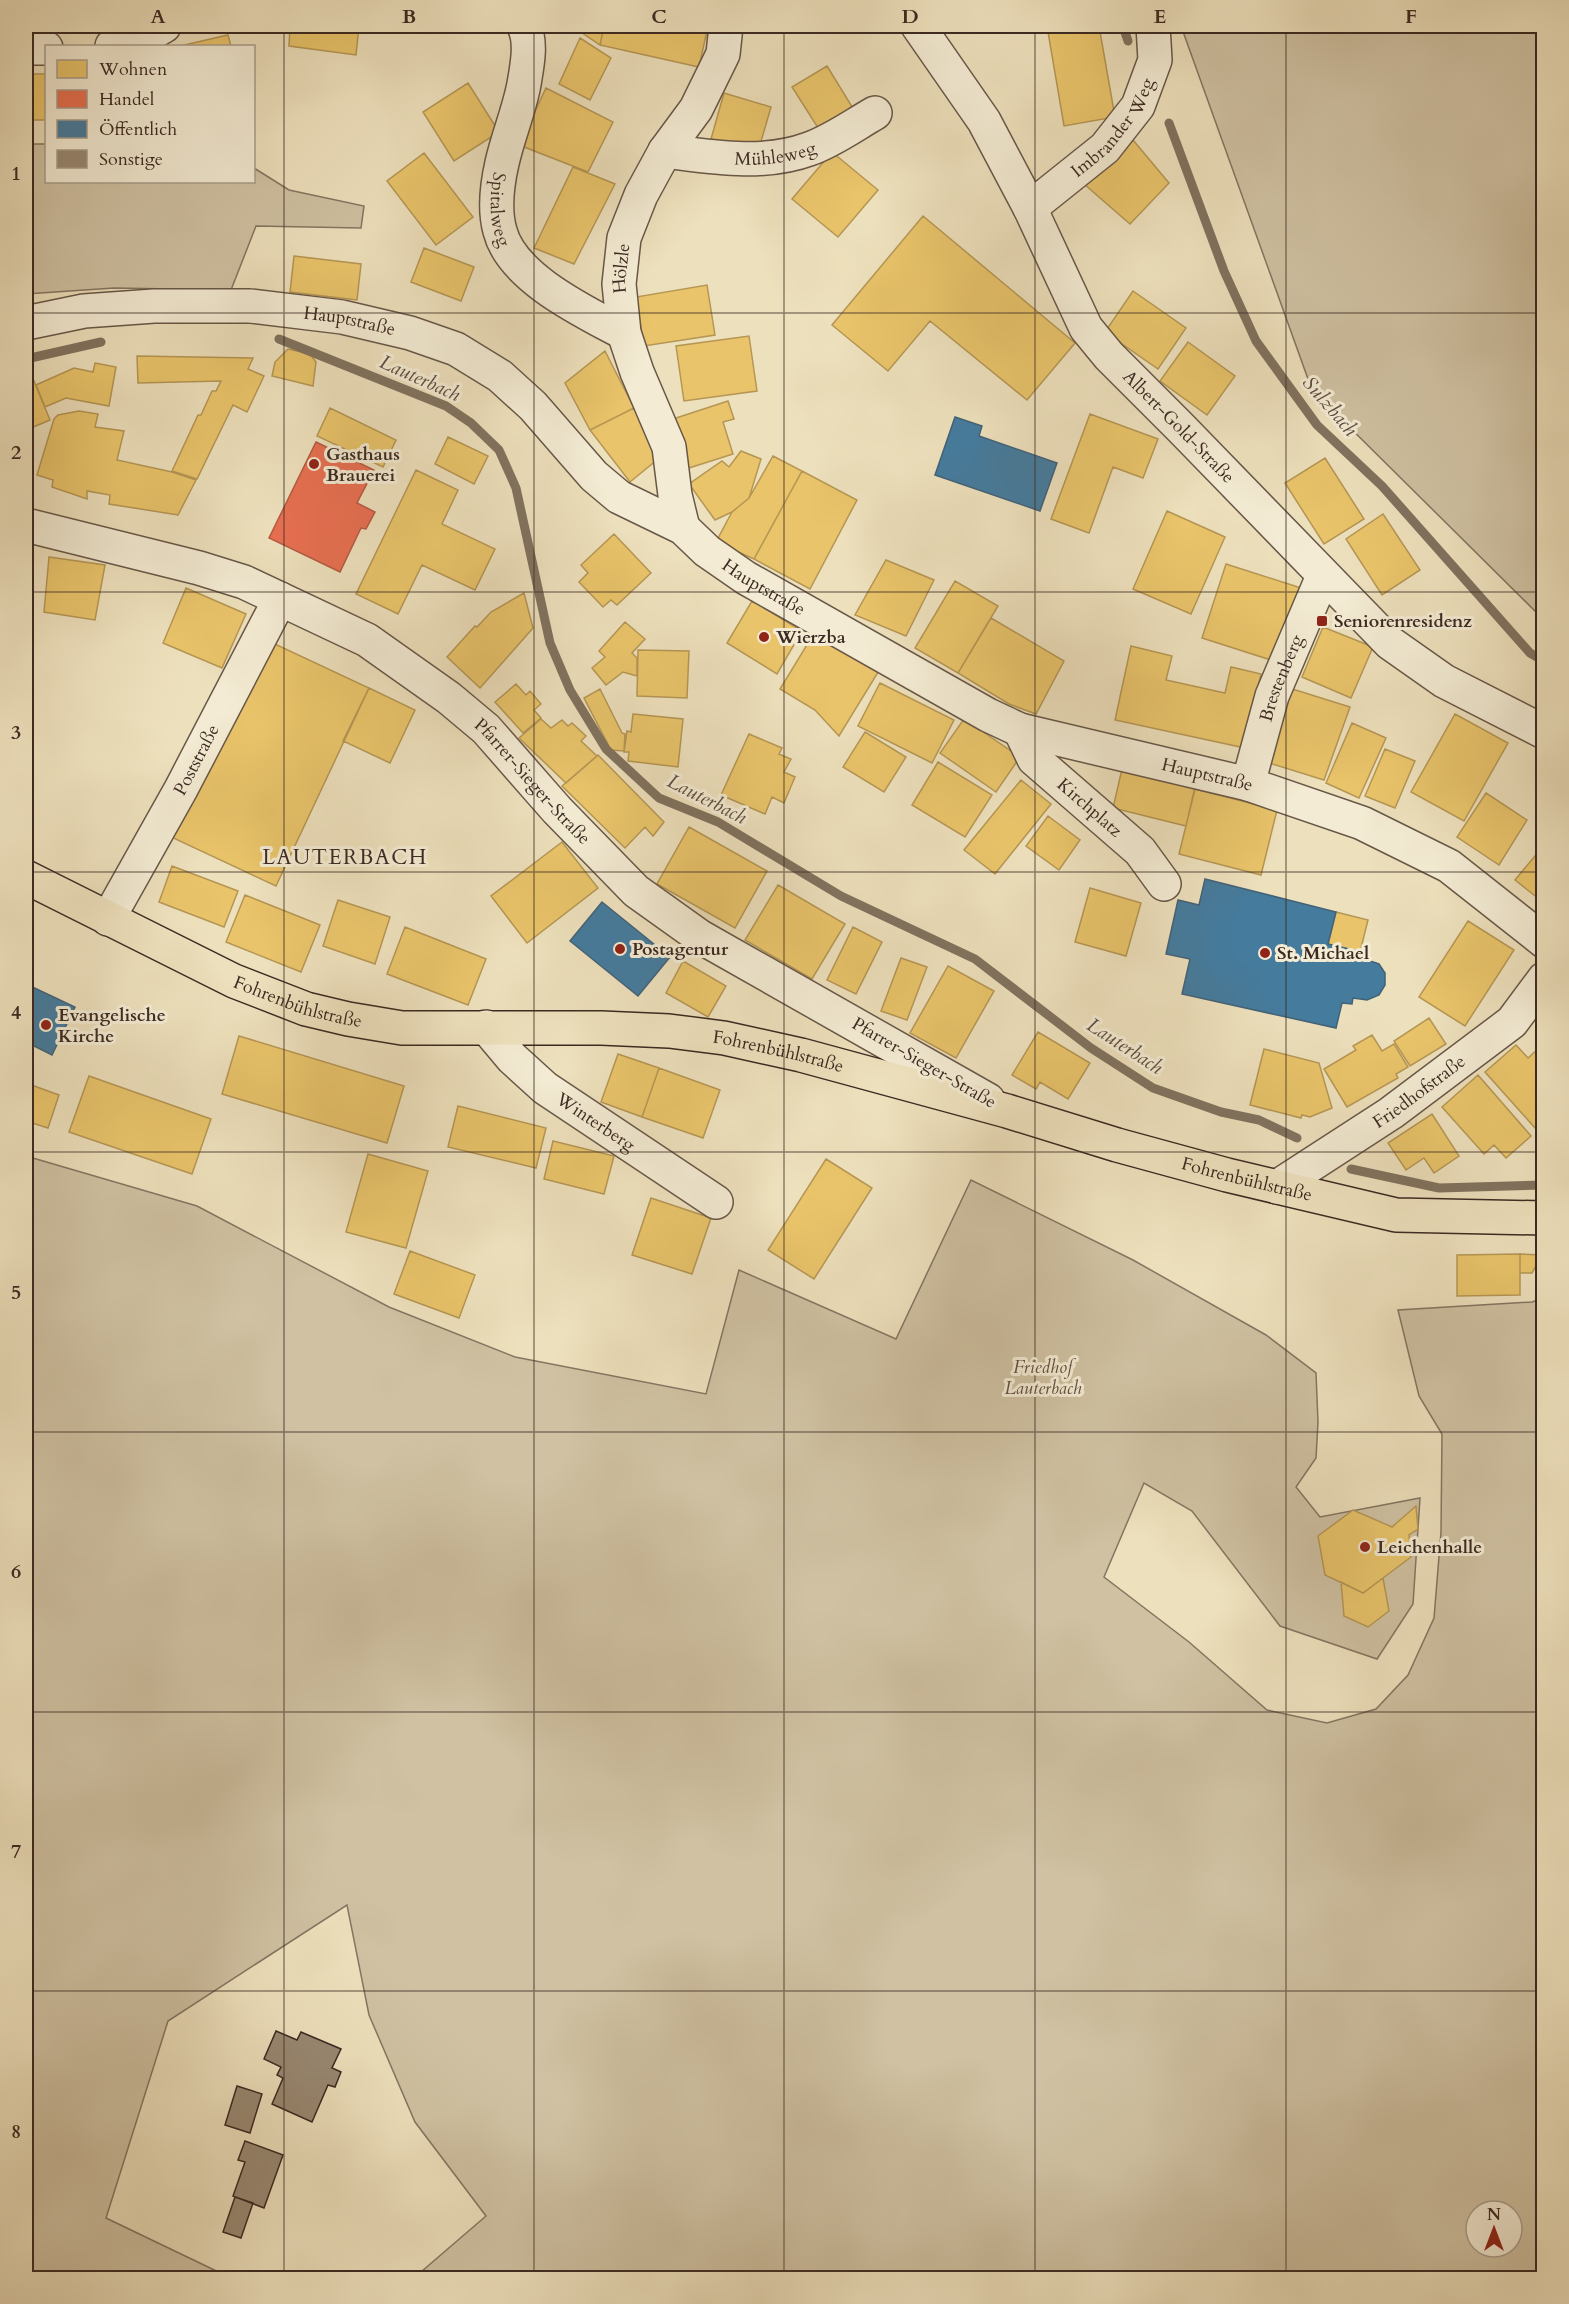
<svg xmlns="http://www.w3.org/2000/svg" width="1569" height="2304" font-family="Cardo,serif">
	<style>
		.green { fill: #cfc1a2; stroke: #857562; stroke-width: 1.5; fill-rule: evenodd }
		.homes { fill: #e9c46a; stroke: #b59654; stroke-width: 1.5 }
		.shops { fill: #e76f51; stroke: #b35a43; stroke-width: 1.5 }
		.public { fill: #457b9d; stroke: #426278; stroke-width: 1.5 }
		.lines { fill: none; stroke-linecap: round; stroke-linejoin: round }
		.stream { stroke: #81725f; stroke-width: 9 }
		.building { fill: #988872; stroke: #3b2922; stroke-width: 1.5 }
		.minor-casing { stroke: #685748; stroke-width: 36 }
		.major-casing { stroke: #3b2922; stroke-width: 36 }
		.minor { stroke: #f3ebd3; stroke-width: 33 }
		.major { stroke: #ede0bc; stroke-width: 33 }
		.grid { fill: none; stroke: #3b2922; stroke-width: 1.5; stroke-opacity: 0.55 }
		.poi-dot { fill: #8f2418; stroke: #f3ebd3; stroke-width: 2 }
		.labels { text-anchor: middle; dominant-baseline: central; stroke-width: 6; stroke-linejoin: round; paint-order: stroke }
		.street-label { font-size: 18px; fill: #3b2922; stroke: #f3ebd3 }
		.poi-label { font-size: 18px; font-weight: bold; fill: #3b2922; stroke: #f3ebd3; text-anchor: start }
		.park-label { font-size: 18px; font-style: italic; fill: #604f42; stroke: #f3ebd3 }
		.water-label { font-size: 20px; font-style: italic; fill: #5e4d41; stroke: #f3ebd3 }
		.quarter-label { font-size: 21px; letter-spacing: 1.5px; fill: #3b2922; stroke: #f3ebd3 }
		.neatline { fill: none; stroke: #3b2922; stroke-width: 2 }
		.grid-label { font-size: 20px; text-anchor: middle; font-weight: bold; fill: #3b2922 }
	</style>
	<rect width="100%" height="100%" fill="#ede0bc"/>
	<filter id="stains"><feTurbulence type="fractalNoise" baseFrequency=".00333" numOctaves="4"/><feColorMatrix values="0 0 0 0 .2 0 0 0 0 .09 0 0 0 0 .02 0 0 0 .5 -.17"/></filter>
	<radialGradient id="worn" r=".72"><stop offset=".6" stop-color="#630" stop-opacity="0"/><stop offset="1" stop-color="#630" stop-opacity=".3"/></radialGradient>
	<path class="green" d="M1181 26H1543V619L1312 390Z
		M26 144H46V182H254V168L289 190 364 206 361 228 256 226 231 290 114 288 26 294Z
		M26 1156 197 1206 389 1307 515 1357 706 1394 739 1270 896 1339 971 1180 1133 1260 1266 1335 1316 1373 1318 1422 1316 1458 1296 1487 1320 1517 1420 1498 1413 1604 1377 1659 1280 1626 1192 1511 1144 1483 1104 1577 1189 1642 1267 1710 1327 1723 1376 1709 1408 1675 1434 1618 1441 1532 1442 1434 1419 1396 1398 1310 1532 1302 1543 1298V2278H414L486 2216 415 2122 369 2015 347 1905 168 2021 106 2218 231 2278H26ZM1476 2211H1512V2247H1476Z"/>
	<path class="homes" d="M290 26H359L356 55 289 46Z
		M572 26H604L600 45Z
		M604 26H708L699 67 600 45Z
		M1089 26H1099L1115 117 1064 126 1048 32Z
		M228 35 231 46H180Z
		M580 38 611 58 590 100 559 84Z
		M827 66 854 110 820 131 792 87Z
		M26 74H46V120H26Z
		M468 83 499 132 454 161 423 112Z
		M546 88 613 122 588 172 519 145Z
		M724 93 771 107 758 152 711 139Z
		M1133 140 1169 183 1130 224 1084 184Z
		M832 152 878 190 838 237 792 199Z
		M424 153 473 217 436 245 387 181Z
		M573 167 615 184 574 264 534 248Z
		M923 216 1075 343 1027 400 930 321 888 371 832 325Z
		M424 248 474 267 461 301 411 282Z
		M294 256 361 264 357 300 290 292Z
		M707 285 715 335 644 346 636 297Z
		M1133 291 1186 328 1158 369 1105 332Z
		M749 336 757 391 684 401 676 346Z
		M1188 342 1235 376 1207 415 1160 381Z
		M288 349 310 354 316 362 313 386 272 376 275 362Z
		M605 351 634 408 590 430 565 383Z
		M137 356 253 358 248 369 264 376 247 412 233 405 197 479 172 471 198 415H201L212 391H216L221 381 138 383Z
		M95 363 116 367 109 406 66 398 45 407 36 385 74 368 93 372Z
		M34 381 50 420 26 430V384Z
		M728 401 734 419 723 422 733 454 689 468 673 419Z
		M330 408 396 440 383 467 317 436Z
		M634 408 658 459 630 482 590 430Z
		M79 411 98 414 95 427 124 431 117 460 172 472 196 480 178 515 109 504 110 495 87 491V499L52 487 53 480 37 475 54 419 58 415Z
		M1090 414 1158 439 1143 478 1113 467 1089 533 1051 519Z
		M448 437 488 456 474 484 435 464Z
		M741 451 761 459 749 498 732 512 715 520 689 484 722 461 729 467Z
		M773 456 802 471 754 559 716 542 732 512 749 498Z
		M1325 458 1364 519 1324 544 1285 483Z
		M416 470 458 490 442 524 495 549 475 590 422 565 398 614 356 594Z
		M802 471 857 500 810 589 754 559Z
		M1167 511 1225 537 1191 614 1133 589Z
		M1383 514 1420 570 1382 595 1346 539Z
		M614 534 651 573 617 605 611 600 603 607 579 582 588 573 581 565Z
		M49 557 105 565 95 620 44 612Z
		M886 560 934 580 906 636 855 615Z
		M1226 564 1301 588 1277 662 1202 638Z
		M955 581 998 606 958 673 915 648Z
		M186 588 246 614 222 668 163 643Z
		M524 593 533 628 480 688 447 657 475 626 477 627 491 612Z
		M752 601 802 631 777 674 727 643Z
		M991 618 1064 661 1036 714 1009 704 958 673Z
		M625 622 645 639 632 653 637 658V676L623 672 606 685 592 668 605 657 599 651Z
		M1323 627 1373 647 1351 698 1302 677Z
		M816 630 880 669 839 736 815 710 780 689Z
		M262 638 369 688 276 886 169 836Z
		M1131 646 1172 656 1166 680 1225 693 1231 667 1261 674 1245 748 1115 720Z
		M638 650 689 651 687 698 637 696Z
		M880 683 954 720 932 763 858 726Z
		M516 684 526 695 530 691 541 704 534 710 541 718 523 733 495 702Z
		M1286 687 1350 707 1324 780 1263 761Z
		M369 688 415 710 390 763 343 741Z
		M600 689 622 733 625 734 624 751 611 750 584 698Z
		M633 714 683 719 678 767 628 761 629 752H624L627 731 631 732Z
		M1455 714 1508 743 1464 821 1411 792Z
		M541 719 551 728 562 720 568 726 572 723 586 736 581 741 597 756 566 783 519 738Z
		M964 719 1020 757 996 792 940 753Z
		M1352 723 1386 738 1359 798 1326 783Z
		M865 732 906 757 884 792 843 767Z
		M749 734 782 748 779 754 791 759 784 772 795 777 784 803 772 797 765 814 721 795Z
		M1385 749 1415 761 1395 808 1365 796Z
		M598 755 664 822 653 836 645 827 625 848 562 786Z
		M938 762 992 795 965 837 912 805Z
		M1122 769 1195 787 1186 826 1113 808Z
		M1021 780 1051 804 995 874 964 850Z
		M1195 789 1277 810 1261 875 1179 854Z
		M1486 793 1527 820 1499 865 1457 837Z
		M1048 816 1080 840 1059 870 1026 846Z
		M689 827 767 871 735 928 657 884Z
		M562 842 598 888 527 943 491 896Z
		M1544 845V903L1515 880Z
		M172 866 238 891 224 927 159 902Z
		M778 885 845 924 812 979 745 940Z
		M1090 888 1141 903 1126 956 1075 942Z
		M245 895 320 925 301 972 226 942Z
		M338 900 390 917 375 964 323 946Z
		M1336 912 1368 920 1360 952 1328 944Z
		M1468 921 1514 950 1465 1026 1419 997Z
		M405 927 486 959 468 1005 387 974Z
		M853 927 882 942 856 994 827 980Z
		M901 958 927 967 907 1020 881 1011Z
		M683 961 726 986 708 1017 666 993Z
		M948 966 994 991 956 1058 910 1033Z
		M1429 1018 1446 1044 1410 1066 1394 1041Z
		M1038 1032 1090 1063 1068 1099 1040 1082 1036 1089 1012 1075Z
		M1372 1035 1382 1051 1394 1044 1408 1067 1396 1074 1398 1078 1347 1107 1324 1069 1356 1050 1353 1046Z
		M239 1036 404 1086 387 1143 222 1094Z
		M1516 1045 1528 1058 1539 1048 1544 1051V1138L1485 1072Z
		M1264 1049 1319 1063 1332 1108 1310 1117 1302 1115 1301 1118 1250 1105Z
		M618 1054 659 1068 642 1117 601 1102Z
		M659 1068 720 1090 703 1138 642 1117Z
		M1478 1075 1531 1136 1506 1158 1494 1145 1484 1154 1442 1107Z
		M89 1076 211 1119 192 1174 69 1132Z
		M26 1083 59 1095 48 1128 26 1121Z
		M458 1106 546 1128 536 1168 448 1147Z
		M1432 1114 1459 1156 1434 1173 1424 1158 1406 1170 1388 1143Z
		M553 1141 614 1156 604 1194 544 1179Z
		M368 1154 428 1171 406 1248 346 1232Z
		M826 1159 872 1188 814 1279 768 1250Z
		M651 1198 711 1218 692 1274 632 1255Z
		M410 1251 475 1275 459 1318 394 1294Z
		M1520 1254V1295L1457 1296V1255Z
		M1520 1254 1542 1255 1532 1273H1520Z
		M1416 1506 1418 1529 1409 1535 1411 1557 1363 1593 1325 1575 1318 1536 1353 1510 1392 1527Z
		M1383 1578 1389 1611 1368 1627 1344 1616 1341 1582 1363 1593Z"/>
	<path class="shops" d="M316 442 374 470 357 503 375 512 366 529 361 528 340 572 269 538Z"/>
	<path class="public" d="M955 417 982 426 979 436 1057 463 1040 511 935 475Z
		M1205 879 1336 912 1328 944 1366 953 1364 959 1379 964 1385 973V985L1379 995 1367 1000 1353 998 1352 1004 1342 1003 1336 1028 1182 994 1190 959 1166 954 1178 900 1199 905Z
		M602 902 670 957 638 996 570 941Z
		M26 984 75 1007 52 1055 26 1042Z"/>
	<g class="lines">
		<path class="stream" d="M1123 26 1128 41
			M1169 123 1224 271 1256 341 1317 425 1382 486 1530 653 1544 661
			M279 339 446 406 471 423 499 450 516 488 550 643 570 690 606 749 659 798 718 822 841 896 975 959 1091 1048 1153 1088 1221 1112 1259 1120 1297 1138
			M26 359 101 342
			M1351 1169 1439 1188 1544 1185"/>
	</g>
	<path class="building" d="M276 2031 297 2040 301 2032 341 2049 332 2068 341 2072 335 2087 328 2085 312 2122 272 2104 283 2078 277 2075 281 2067 264 2059Z
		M237 2086 262 2094 250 2133 225 2125Z
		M245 2141 283 2155 264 2208 233 2196 245 2162 238 2160Z
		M235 2197 253 2203 241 2238 223 2232Z"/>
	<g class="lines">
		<defs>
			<g id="minor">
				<path id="s1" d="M524 26C532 43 527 66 524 84 519 111 508 136 502 163 497 185 494 210 500 231 512 278 585 312 624 333"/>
				<path id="s2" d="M918 26 984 121 1030 208 1086 328 1109 356 1181 428 1390 643 1444 681 1544 732"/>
				<path d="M112 46 140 40 164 26"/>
				<path d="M26 48H46"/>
				<path id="s3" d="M665 151C712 157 763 166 809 149 832 141 854 125 875 113"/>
				<path id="s4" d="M1030 208 1105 148 1138 106 1155 60 1153 26"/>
				<path id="s5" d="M26 323 84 311 154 306H250L342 317 410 333 456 349 500 376 533 406 594 476 619 497 683 528 707 551 746 578 988 715 1020 730 1248 784 1362 823 1449 866 1544 941"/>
				<path id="s6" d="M26 525 199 568 244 582 367 640 449 698 486 729 557 810 636 891 699 936 988 1100"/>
				<path id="s7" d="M683 528 675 495 669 447 637 372 624 333 619 284 624 238 641 195 665 151 696 109 723 54 726 26"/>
				<path id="s8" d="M1020 730 1034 759 1140 851 1164 884"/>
				<path id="s9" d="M1248 784 1272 696 1323 576"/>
				<path id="s10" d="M108 919 181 789 280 599"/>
				<path id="s11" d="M486 1027 512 1058 545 1088 716 1202"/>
				<path id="s12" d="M1277 1187 1391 1113 1512 1022 1544 979"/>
			</g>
			<g id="major">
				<path id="s13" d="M26 877 234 981 306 1009 348 1019 402 1028H601L669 1031 724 1038 801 1055 1007 1111 1117 1145 1227 1175 1396 1215 1544 1218"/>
			</g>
		</defs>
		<use href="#minor" class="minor-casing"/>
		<use href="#major" class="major-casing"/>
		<use href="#minor" class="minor"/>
		<use href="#major" class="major"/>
	</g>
	<path class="grid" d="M284 26V2278M534 26V2278M784 26V2278M1035 26V2278M1286 26V2278M26 313H1544M26 592H1544M26 872H1544M26 1152H1544M26 1432H1544M26 1712H1544M26 1991H1544"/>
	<g class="poi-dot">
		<circle cx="314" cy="464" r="6"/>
		<rect x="1316" y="615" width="12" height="12" rx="3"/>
		<circle cx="764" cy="637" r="6"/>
		<circle cx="620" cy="949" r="6"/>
		<circle cx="1265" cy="953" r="6"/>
		<circle cx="46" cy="1025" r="6"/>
		<circle cx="1365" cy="1547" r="6"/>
	</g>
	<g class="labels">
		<g class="street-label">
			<text stroke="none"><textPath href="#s4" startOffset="117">Imbrander Weg</textPath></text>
			<text stroke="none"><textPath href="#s3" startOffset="111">Mühleweg</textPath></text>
			<text stroke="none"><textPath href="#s1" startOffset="188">Spitalweg</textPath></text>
			<text stroke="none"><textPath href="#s7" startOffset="270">Hölzle</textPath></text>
			<text stroke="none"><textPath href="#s5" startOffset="326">Hauptstraße</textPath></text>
			<text stroke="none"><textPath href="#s2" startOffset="482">Albert-Gold-Straße</textPath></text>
			<text stroke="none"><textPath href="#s5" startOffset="830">Hauptstraße</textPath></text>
			<text stroke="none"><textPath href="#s9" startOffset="111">Brestenberg</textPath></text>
			<text stroke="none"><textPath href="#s10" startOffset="182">Poststraße</textPath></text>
			<text stroke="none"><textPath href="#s5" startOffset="1316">Hauptstraße</textPath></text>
			<text stroke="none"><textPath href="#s6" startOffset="580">Pfarrer-Sieger-Straße</textPath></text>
			<text stroke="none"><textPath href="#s8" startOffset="106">Kirchplatz</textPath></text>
			<text stroke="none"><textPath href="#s13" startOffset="300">Fohrenbühlstraße</textPath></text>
			<text stroke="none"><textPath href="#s13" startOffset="786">Fohrenbühlstraße</textPath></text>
			<text transform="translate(924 1063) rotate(30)">Pfarrer-Sieger-Straße</text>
			<text stroke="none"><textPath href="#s12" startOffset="171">Friedhofstraße</textPath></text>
			<text stroke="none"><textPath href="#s11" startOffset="146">Winterberg</textPath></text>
			<text stroke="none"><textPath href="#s13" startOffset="1272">Fohrenbühlstraße</textPath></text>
		</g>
		<g class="poi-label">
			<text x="326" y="454">Gasthaus<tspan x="326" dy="21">Brauerei</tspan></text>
			<text x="1334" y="621">Seniorenresidenz</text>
			<text x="776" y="637">Wierzba</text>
			<text x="632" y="949">Postagentur</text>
			<text x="1277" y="953">St. Michael</text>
			<text x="58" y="1015">Evangelische<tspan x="58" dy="21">Kirche</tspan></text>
			<text x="1377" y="1547">Leichenhalle</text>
		</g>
		<g class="park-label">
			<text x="1043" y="1367">Friedhof<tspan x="1043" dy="21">Lauterbach</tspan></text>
		</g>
		<g class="water-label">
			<text transform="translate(420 378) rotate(24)">Lauterbach</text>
			<text transform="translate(1330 406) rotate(49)">Sulzbach</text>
			<text transform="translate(707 799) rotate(27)">Lauterbach</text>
			<text transform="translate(1125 1046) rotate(33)">Lauterbach</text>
		</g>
		<g class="quarter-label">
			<text x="345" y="857">LAUTERBACH</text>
		</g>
	</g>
	<rect width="1569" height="2304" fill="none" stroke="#ede0bc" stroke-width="66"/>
	<rect x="45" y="45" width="210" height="138" fill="#f3ebd3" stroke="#a99d8c" stroke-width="1.5"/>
	<rect x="57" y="60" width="30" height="18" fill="#e9c46a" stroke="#a99d8c" stroke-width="1.5"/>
	<text x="99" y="75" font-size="18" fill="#3b2922">Wohnen</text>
	<rect x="57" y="90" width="30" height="18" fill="#e76f51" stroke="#a99d8c" stroke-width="1.5"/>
	<text x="99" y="105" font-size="18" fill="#3b2922">Handel</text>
	<rect x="57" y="120" width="30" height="18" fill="#457b9d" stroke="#a99d8c" stroke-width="1.5"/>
	<text x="99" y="135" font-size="18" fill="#3b2922">Öffentlich</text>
	<rect x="57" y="150" width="30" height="18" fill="#988872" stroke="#a99d8c" stroke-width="1.5"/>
	<text x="99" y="165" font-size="18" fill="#3b2922">Sonstige</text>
	<g transform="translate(1494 2229)"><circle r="28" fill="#f3ebd3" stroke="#a99d8c" stroke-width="1.5"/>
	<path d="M0-4.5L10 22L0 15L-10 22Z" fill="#8f2418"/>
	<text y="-9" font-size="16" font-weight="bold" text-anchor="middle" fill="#3b2922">N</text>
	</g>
	<rect x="33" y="33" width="1503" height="2238" class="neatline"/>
	<g class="grid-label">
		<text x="158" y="23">A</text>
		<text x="409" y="23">B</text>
		<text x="659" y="23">C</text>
		<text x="910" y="23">D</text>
		<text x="1160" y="23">E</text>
		<text x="1411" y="23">F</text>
		<text x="16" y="180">1</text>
		<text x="16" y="459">2</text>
		<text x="16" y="739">3</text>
		<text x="16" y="1019">4</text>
		<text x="16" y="1299">5</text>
		<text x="16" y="1578">6</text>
		<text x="16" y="1858">7</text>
		<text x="16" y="2138">8</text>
	</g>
	<rect width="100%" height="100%" filter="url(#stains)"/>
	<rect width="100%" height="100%" fill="url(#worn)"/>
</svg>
